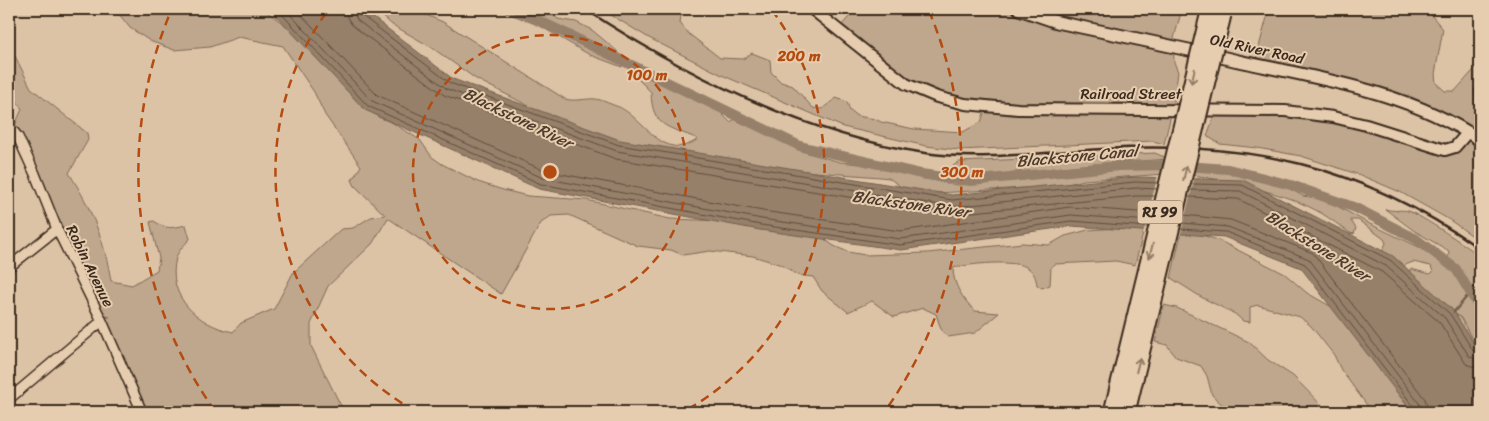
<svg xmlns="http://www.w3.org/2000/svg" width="1489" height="421" font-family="Sriracha,sans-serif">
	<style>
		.green { fill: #bfa78d; stroke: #7d6856 }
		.water { fill: #96806b; stroke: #725e4c }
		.pier { fill: #ddc3a6 }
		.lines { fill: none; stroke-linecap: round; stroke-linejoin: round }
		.shore { stroke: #5f4c3d; stroke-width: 1 }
		.stream { stroke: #725e4c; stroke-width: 2.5 }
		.canal { stroke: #96806b; stroke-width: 10 }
		.minor-casing { stroke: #3b2a1e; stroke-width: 12 }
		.tertiary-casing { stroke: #3b2a1e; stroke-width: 14 }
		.secondary-casing { stroke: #3b2a1e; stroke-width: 15 }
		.minor { stroke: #e7cdaf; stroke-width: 9 }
		.tertiary { stroke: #e7cdaf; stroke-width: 10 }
		.secondary { stroke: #e7cdaf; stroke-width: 11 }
		.rail { stroke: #3b2a1e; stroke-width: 2.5 }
		.motorway-bridge-casing { stroke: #3b2a1e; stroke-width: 19; stroke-linecap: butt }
		.motorway-bridge { stroke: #e7cdaf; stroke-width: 15 }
		.oneway { stroke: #917c66 }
		.ring { fill: none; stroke: #b44b11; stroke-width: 2.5; stroke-dasharray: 9 6 }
		.labels { text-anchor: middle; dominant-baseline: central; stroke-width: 4; stroke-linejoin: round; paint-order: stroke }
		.shield { fill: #e7cdaf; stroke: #6f5b4a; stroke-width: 1 }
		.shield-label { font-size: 14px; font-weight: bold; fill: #3b2a1e }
		.street-label { font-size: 15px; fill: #3b2a1e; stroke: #e7cdaf }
		.water-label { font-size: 16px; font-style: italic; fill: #4d3b2d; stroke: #e7cdaf }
		.centre { fill: #b44b11; stroke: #e7cdaf; stroke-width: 2.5 }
		.ring-label { font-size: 15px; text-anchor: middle; font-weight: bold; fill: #b44b11; stroke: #e7cdaf; stroke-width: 4; stroke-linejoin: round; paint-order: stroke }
	</style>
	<rect width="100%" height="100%" fill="#ddc3a6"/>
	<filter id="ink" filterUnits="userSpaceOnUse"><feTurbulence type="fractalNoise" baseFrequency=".02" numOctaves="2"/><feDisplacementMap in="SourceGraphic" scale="10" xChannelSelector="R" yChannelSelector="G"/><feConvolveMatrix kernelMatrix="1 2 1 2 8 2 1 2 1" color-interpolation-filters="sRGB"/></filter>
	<g filter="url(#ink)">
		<path class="green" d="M115 9H263L285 25 378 117 393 123 420 140 432 157 442 164 478 182 503 190 528 196 586 200 670 219 725 221 816 233 834 246 848 252 865 255 927 253 1023 243 1049 245 1065 236 1088 230 1145 226 1135 265 1116 261 1055 264 1051 267 1050 285 1042 288 1037 285C1036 278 1034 272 1028 268 1015 259 968 264 953 268 953 285 963 299 975 311L999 313 975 333 948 337 941 329 936 314 923 308 894 317 872 301 848 312 822 291 813 277 797 275 782 265 753 256 710 251 683 255 671 250 638 246 569 215 551 216 541 223 501 294 388 218 372 244 328 286 311 324V346L340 404 347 412 368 409 372 412H143L98 316 110 317 100 315 60 228 25 144 9 139 22 109 9 90V44L31 88 87 133 88 140 69 173C91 207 105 242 111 281L132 285 157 270 159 258 150 222 154 221C166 230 172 228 186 225L190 239C185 244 178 251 176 258 166 297 198 325 233 332L241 323 274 309 293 273 341 229 353 228 371 217 385 215 355 186 352 180 361 166 325 115 314 92 283 46 239 37 210 47 174 50 150 41 130 28Z
			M375 9H412L443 22 565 99C576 102 586 98 596 99 603 100 612 105 619 107 645 119 663 164 698 139 668 126 652 128 651 92L634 75 658 76 714 106 730 122 741 116 750 126 801 151 840 162 870 165 915 177 958 185 1023 180 1074 172 1169 166 1165 174 1084 180 1060 186 920 194 904 189 889 178 880 177 789 170 695 167 556 125 527 105 476 79 431 47 391 24Z
			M498 9H546L558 19 576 22 592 30 617 51 622 67 590 55 540 26Z
			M601 9H682L680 23 689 34 720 58 743 59 752 53 770 60 771 72 781 82 793 86 813 108 822 109 836 98 847 102 850 111 857 116 875 119 881 122 914 129 963 132 981 122 986 107 946 96 911 82 842 29 841 26 856 9H1182L1173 42 1174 62 1178 72 1174 102 1164 144 1153 141 959 150 926 146 843 127 724 76 649 38Z
			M1269 9H1426L1443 29 1435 74 1436 83 1445 91H1455L1480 63V241L1448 219 1400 192 1360 175 1301 156 1257 148 1220 144 1207 136 1216 110C1239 110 1279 105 1300 109 1341 116 1425 154 1462 140L1464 125 1256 61C1259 43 1265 27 1269 9Z
			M1155 153 1169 159C1131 162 1092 163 1054 168 1019 173 983 182 948 175L947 170 959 162Z
			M1187 169 1226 171 1284 186 1303 196 1324 199 1370 224 1438 256 1448 258 1449 251 1413 230 1385 209C1395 212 1401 209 1408 211 1419 214 1470 248 1480 256V354L1461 318 1403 274 1411 269 1430 274 1433 272 1431 266 1413 262 1400 267 1382 252 1386 243 1384 239 1358 220H1350L1356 228 1354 234 1350 233C1341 227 1331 219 1321 213 1284 192 1237 184 1195 175H1187Z
			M1182 229 1218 240 1285 274 1307 293 1339 311 1412 412H1372L1341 370 1334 355 1311 326 1300 317 1258 305 1250 307V322L1243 321 1235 314 1201 297 1171 278Z
			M1164 305 1177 308 1249 342 1268 360 1293 376 1328 412H1230L1212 395 1207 376 1201 366 1176 357 1167 345 1155 342Z"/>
		<path class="water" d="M270 9H362L453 79 620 140 952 195 1135 177 1243 180 1393 256 1454 311 1480 354V412H1412L1301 268 1224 237 1072 226 901 250 760 230 539 189 365 110Z"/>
		<path class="pier" d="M1158 175 1195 176 1180 237 1143 234Z"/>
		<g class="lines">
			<path class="shore" d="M277 9 368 106 541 184 761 225 900 245 1071 221 1148 227
				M285 9 372 101 543 178 762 219 900 239 1071 215 1149 221
				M296 9 377 95 545 171 763 211 900 231 1070 207 1151 213
				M346 9 347 17 352 25 444 95 616 159 952 214 1136 196H1155
				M353 9 357 20 447 89 617 151 952 207 1136 188 1157 189
				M359 9 361 15 450 83 619 145 952 200 1135 182 1159 183
				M1191 184 1242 185 1390 260 1450 314 1474 352 1480 355
				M1190 190 1240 191 1386 266 1445 318 1469 356 1480 361
				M1188 197 1238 199 1382 272 1440 323 1466 364 1480 369
				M1184 215 1231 220 1313 253 1425 399 1429 412
				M1182 223 1228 227 1309 259 1419 403 1422 412
				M1180 229 1226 232 1305 264 1414 407 1415 412"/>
			<path class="stream" d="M1479 130 1475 90 1480 83
				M1454 312 1480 281"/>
			<path class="canal" d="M515 9 800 146 921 174 971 181 1119 166 1171 165 1228 169 1291 185 1356 208 1416 239 1456 269 1480 309"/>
			<defs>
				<path id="minor" d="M9 136 14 132 18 137 35 174 57 229 102 321 142 412
					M9 267 57 229
					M9 399 102 321"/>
				<path id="tertiary" d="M812 9 906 84 937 97 965 104 1018 109 1285 111 1333 117 1366 125 1445 150 1455 147 1468 132"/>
				<path id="secondary" d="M1019 9 1057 22C1119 35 1181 48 1243 62 1323 79 1411 93 1480 140"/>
			</defs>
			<use href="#minor" class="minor-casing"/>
			<use href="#tertiary" class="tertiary-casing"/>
			<use href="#secondary" class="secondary-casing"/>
			<use href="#minor" class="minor"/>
			<use href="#tertiary" class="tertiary"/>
			<use href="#secondary" class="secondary"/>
			<path class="rail" d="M585 9C687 76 804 134 925 153 981 161 1045 152 1102 149 1248 141 1358 163 1480 249"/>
			<defs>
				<path id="motorway-bridge" d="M1112 412 1209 12
					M1127 412 1223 15"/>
			</defs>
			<use href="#motorway-bridge" class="motorway-bridge-casing"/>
			<use href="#motorway-bridge" class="motorway-bridge"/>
		</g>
		<defs><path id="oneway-shaft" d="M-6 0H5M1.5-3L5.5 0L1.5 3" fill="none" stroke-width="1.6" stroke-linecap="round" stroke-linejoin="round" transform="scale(1.25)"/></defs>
		<g class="oneway">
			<use href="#oneway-shaft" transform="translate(1193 76) rotate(104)"/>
			<use href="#oneway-shaft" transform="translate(1185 173) rotate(-76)"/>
			<use href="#oneway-shaft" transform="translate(1151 251) rotate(104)"/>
			<use href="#oneway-shaft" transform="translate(1138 365) rotate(-76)"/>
		</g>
	</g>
	<g class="ring">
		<circle cx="550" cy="172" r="137"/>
		<path d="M415 411A275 275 0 0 1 328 10M772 10A275 275 0 0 1 685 411"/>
		<path d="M215 411A412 412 0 0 1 171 11M929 11A412 412 0 0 1 885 411"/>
	</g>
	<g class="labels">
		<rect class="shield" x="1137.5" y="200.5" width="45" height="23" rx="4"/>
		<g class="shield-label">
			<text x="1160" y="212">RI 99</text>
		</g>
		<g class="street-label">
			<text transform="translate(1257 49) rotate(12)">Old River Road</text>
			<text x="1131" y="94">Railroad Street</text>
			<text transform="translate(90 266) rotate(64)">Robin Avenue</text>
		</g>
		<g class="water-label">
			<text transform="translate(518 118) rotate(26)">Blackstone River</text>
			<text transform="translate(1077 156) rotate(-5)">Blackstone Canal</text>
			<text transform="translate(911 204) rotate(8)">Blackstone River</text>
			<text transform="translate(1318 246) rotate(32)">Blackstone River</text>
		</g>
	</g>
	<circle cx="550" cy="172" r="8" class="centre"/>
	<g class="ring-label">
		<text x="799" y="61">200 m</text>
		<text x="647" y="80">100 m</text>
		<text x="962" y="177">300 m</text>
	</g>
	<rect width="1489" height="421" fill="none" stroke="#e7cdaf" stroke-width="30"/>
	<rect x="15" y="15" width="1459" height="391" fill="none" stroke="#3b2a1e" stroke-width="2" filter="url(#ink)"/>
</svg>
